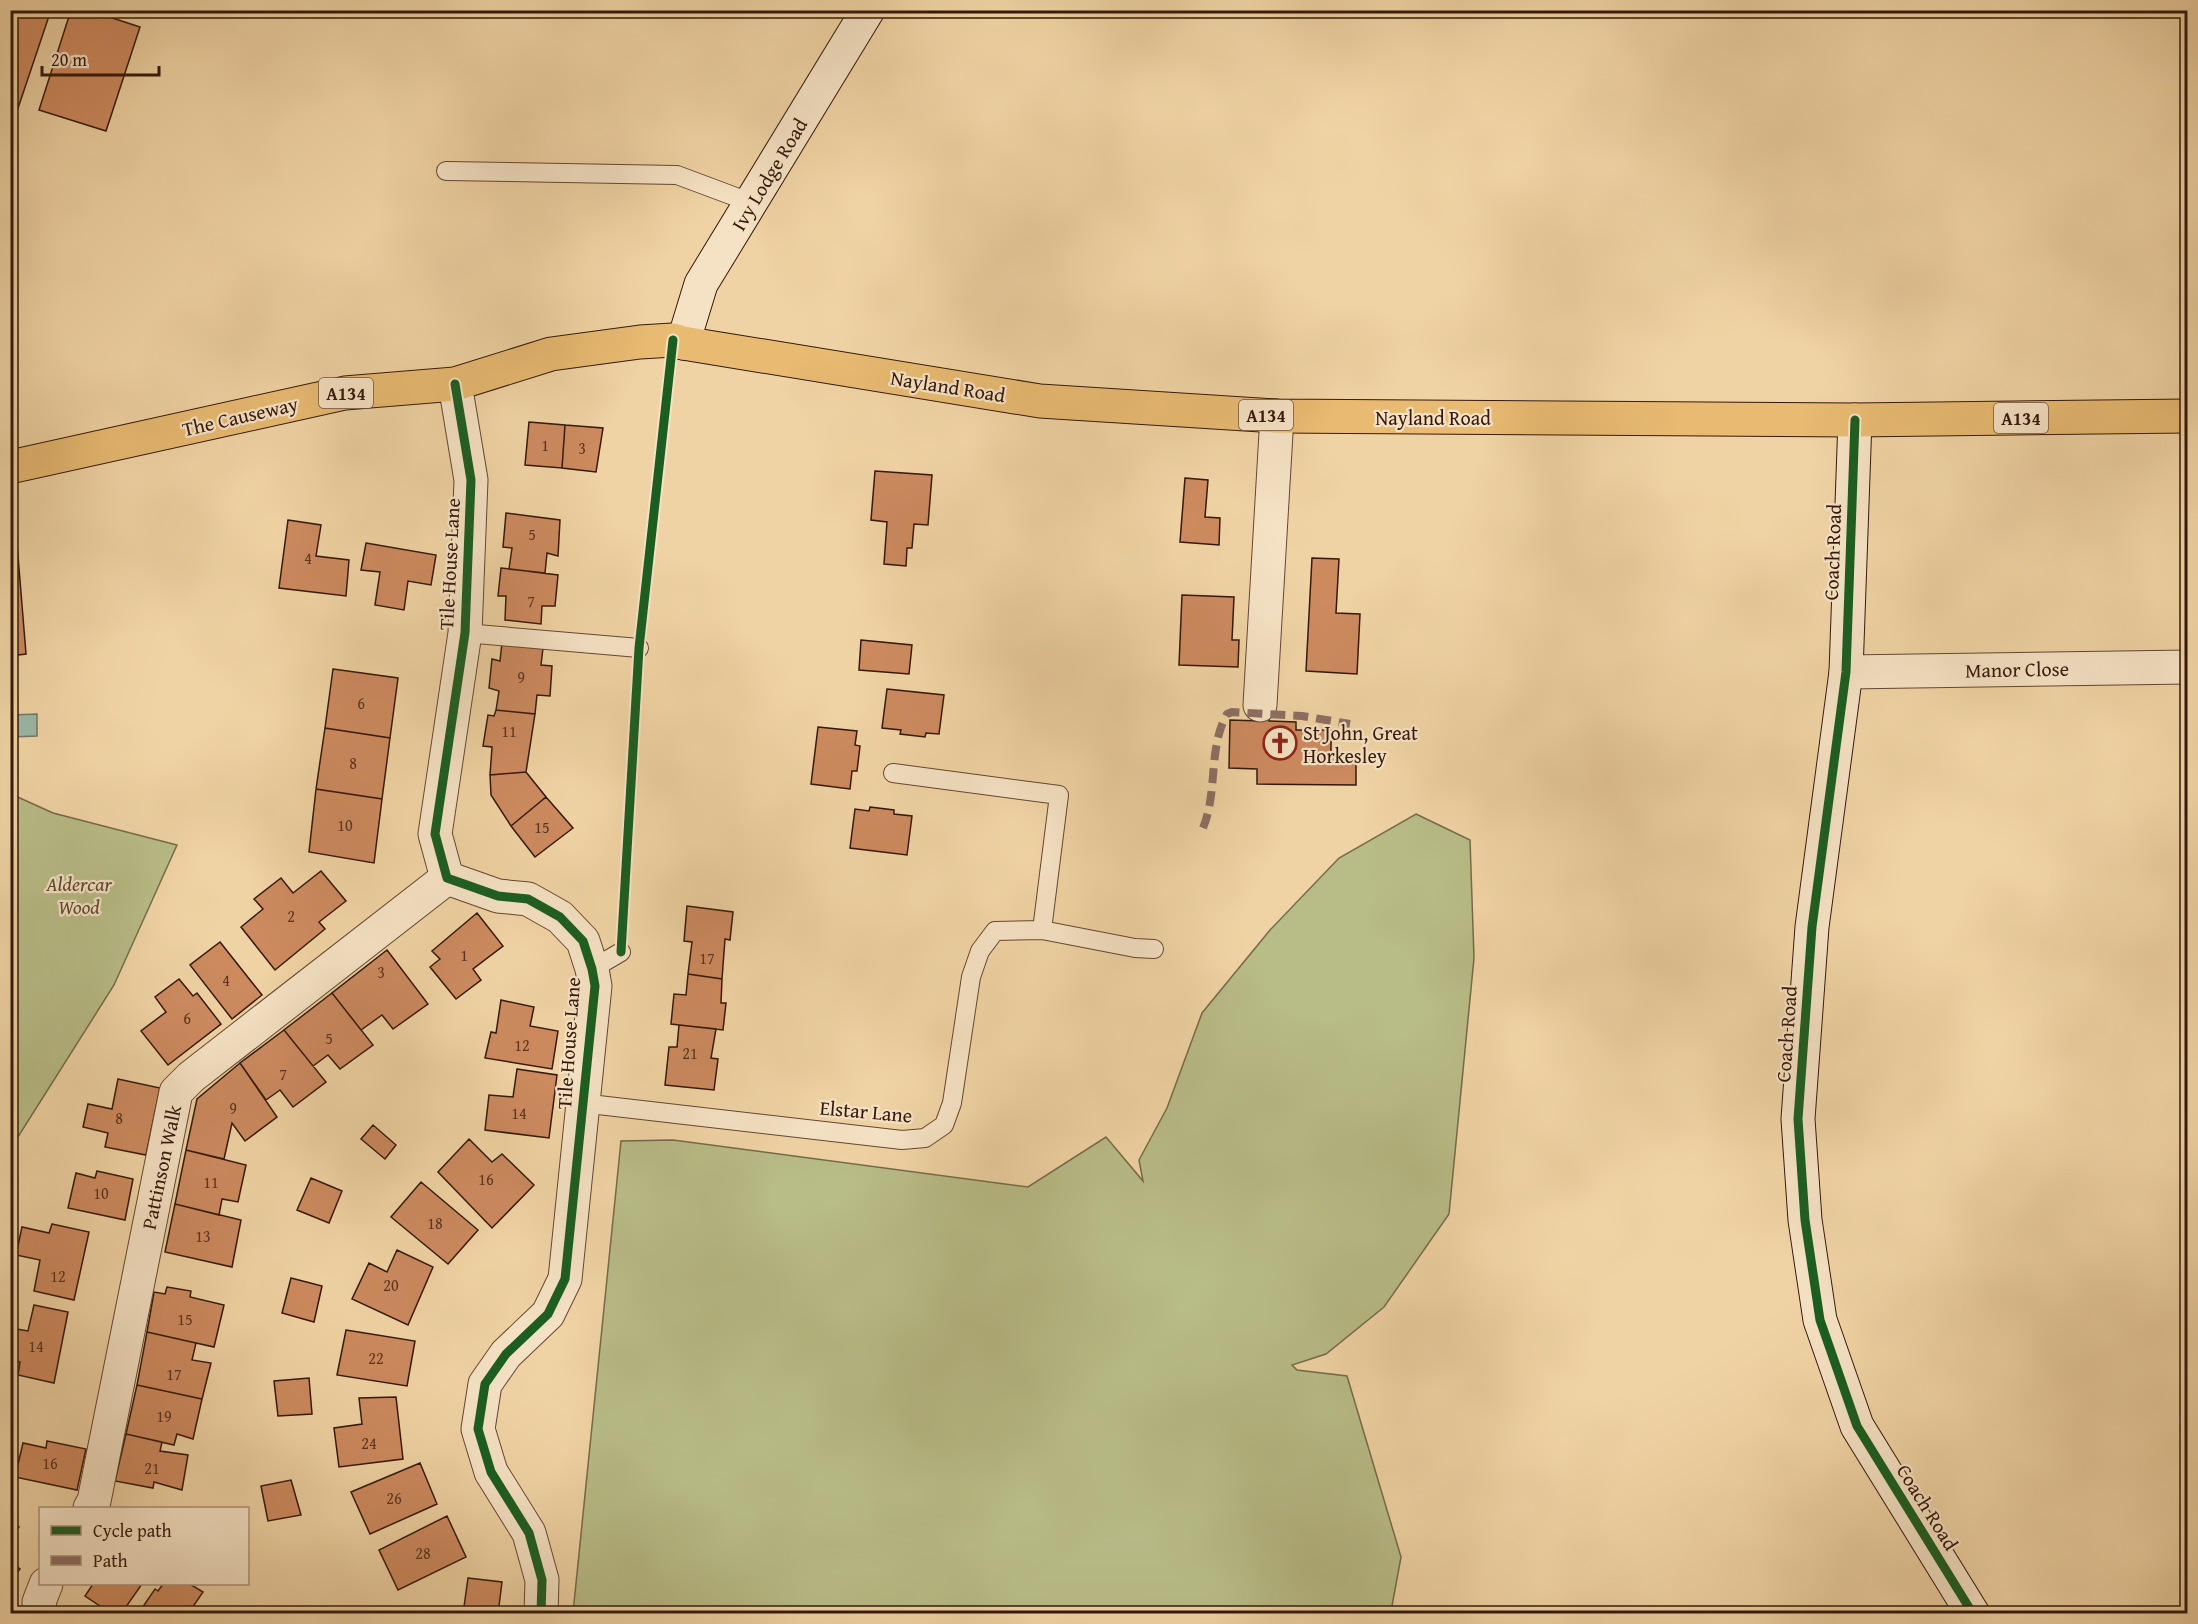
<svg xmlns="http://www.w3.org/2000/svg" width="2198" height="1624" font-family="'Gentium Book Plus',serif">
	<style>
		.green { fill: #b8bc87; stroke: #766a49; stroke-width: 1.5 }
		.water { fill: #9ab8a7; stroke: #727869; stroke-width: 1.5 }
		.building { fill: #cd8a5f; stroke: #35180b; stroke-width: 1.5 }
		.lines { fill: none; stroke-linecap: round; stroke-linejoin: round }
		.lane-casing { stroke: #644731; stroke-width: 20 }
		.street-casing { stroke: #644731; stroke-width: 35 }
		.secondary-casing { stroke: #35180b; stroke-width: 35 }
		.primary-casing { stroke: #35180b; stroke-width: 35 }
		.lane { stroke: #f5e2c4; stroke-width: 18 }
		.street { stroke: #f5e2c4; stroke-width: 33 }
		.secondary { stroke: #f5e2c4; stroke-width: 33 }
		.primary { stroke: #e8ba72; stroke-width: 33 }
		.quiet { stroke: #8d6e63; stroke-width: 8; stroke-dasharray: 15 8; stroke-linecap: butt }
		.cycleway-casing { stroke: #f5e2c4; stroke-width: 13 }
		.cycleway { stroke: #1b5e20; stroke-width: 9 }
		.labels { text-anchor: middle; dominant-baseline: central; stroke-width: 4.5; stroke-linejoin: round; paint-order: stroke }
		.number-label { font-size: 16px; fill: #5b3420 }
		.shield { fill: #f5e2c4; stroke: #6f5542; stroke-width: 1.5 }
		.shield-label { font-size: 18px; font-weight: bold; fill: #35180b }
		.street-label { font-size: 20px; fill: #35180b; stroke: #f5e2c4 }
		.poi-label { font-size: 20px; fill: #35180b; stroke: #f5e2c4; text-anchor: start }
		.park-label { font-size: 20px; font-style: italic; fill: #5c4930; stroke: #f5e2c4 }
	</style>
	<rect width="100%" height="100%" fill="#f0d3a4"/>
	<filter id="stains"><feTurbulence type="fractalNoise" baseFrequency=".00333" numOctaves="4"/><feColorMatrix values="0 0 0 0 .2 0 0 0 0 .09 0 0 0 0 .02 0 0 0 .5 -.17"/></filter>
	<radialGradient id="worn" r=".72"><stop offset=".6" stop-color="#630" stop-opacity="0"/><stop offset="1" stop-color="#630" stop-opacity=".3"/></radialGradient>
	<path class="green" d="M11 794 53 813 177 845 114 985 11 1148Z
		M1416 814 1470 840 1474 958 1449 1214 1384 1307 1326 1354 1292 1365 1297 1370 1347 1376 1401 1557 1392 1606 1382 1614 573 1613 621 1141 673 1140 1028 1187 1106 1137 1143 1181 1139 1160 1167 1108 1202 1013 1270 930 1339 858Z"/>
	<path class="water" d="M37 714V736L11 737V715Z"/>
	<path class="building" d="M10 10H51L10 132Z
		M71 10H88L140 27 106 131 39 110Z
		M529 422 565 425 562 468 525 465Z
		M565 425 603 428 596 472 562 468Z
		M875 471 932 475 928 525 914 524 912 548H907L906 566 884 564 887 522 871 520Z
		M1185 478 1208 480 1205 517 1220 518 1219 545 1180 542Z
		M506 513 560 520 558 556 547 553 545 573 509 569 512 548 503 547Z
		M15 519 26 654 10 656V520Z
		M288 520 321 525 316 556 349 560 346 596 279 588Z
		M366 543 436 555 431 585 408 581 404 610 375 605 380 572 361 570Z
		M1312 558 1339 559 1336 613 1360 614 1357 674 1306 671Z
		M501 568 558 575 555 606H542L541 624 505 620 506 596H498Z
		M1182 595 1234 597 1232 640H1239L1238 667 1179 665Z
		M861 640 912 645 909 674 859 670Z
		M502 642 543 648 541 665 552 666 550 696 537 695 535 714 496 710 499 691 489 688 492 659 500 661Z
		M333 669 398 678 390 738 325 728Z
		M887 689 944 695 939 734 926 733 925 737 900 734 901 730 882 728Z
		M496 710 535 714 526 772 490 775 492 747 483 746 488 715 494 716Z
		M1269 717V721L1296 722V730H1331V756L1356 757V785L1257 784V769L1229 768 1230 720 1261 721Z
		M818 727 857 731 855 745 860 746 857 771H852L850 789 811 784Z
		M325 728 390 738 382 799 316 789Z
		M526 772 546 797 511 826 491 795 490 775Z
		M316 789 382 799 374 863 309 852Z
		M546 797 573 828 535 857 511 826Z
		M870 807 894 810V814L912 816 907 855 850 848 855 809 869 811Z
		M321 871 346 901 319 922 325 929 275 970 241 927 263 909 254 899 281 878 293 893Z
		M687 906 733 912 730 940 725 939 722 979 688 974 692 942 684 941Z
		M477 913 503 946 473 969 481 980 456 999 430 967 440 959 432 951Z
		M220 942 262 995 232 1019 190 965Z
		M387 950 428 1004 393 1029 382 1015 361 1030 332 993Z
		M688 974 722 979 721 1003H726L723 1030 671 1024 674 994 686 995Z
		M179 979 193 996 197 993 221 1024 168 1065 141 1031 166 1012 155 997Z
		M332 993 373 1045 340 1069 328 1055 313 1066 284 1030Z
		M501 1000 534 1007 530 1026 558 1031 552 1069 485 1058 491 1032 496 1033Z
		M679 1025 716 1029 711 1058 718 1059 714 1090 665 1085 669 1047H677Z
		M284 1030 326 1082 293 1107 280 1090 266 1100 240 1063Z
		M240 1063 277 1117 245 1141 232 1123 224 1159 186 1150 197 1099Z
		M517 1069 557 1075 549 1138 485 1130 489 1095 513 1097Z
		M118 1079 160 1088 146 1155 105 1147 108 1133 83 1127 88 1104 112 1109Z
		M373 1125 396 1145 385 1159 361 1139Z
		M469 1139 492 1162 502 1154 534 1185 492 1228 438 1172Z
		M186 1150 246 1165 238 1202 222 1199 219 1215 175 1204Z
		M97 1171 133 1179 125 1220 68 1208 76 1173 95 1178Z
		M311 1178 342 1191 329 1223 297 1210Z
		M421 1182 478 1230 448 1264 391 1217Z
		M175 1204 241 1220 232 1267 165 1252Z
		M52 1224 89 1232 74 1300 34 1291 40 1260 16 1255 22 1227 49 1233Z
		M397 1250 433 1267 408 1325 352 1299 369 1263 387 1272Z
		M291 1278 322 1286 314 1322 282 1313Z
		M167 1287 191 1291 190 1297 224 1305 214 1347 147 1332 154 1292 165 1294Z
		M34 1305 68 1312 54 1383 18 1375 20 1362 10 1361V1328L28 1331Z
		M346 1330 415 1341 407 1386 337 1375Z
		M147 1332 196 1343 192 1360 211 1363 202 1399 137 1385Z
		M309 1378 312 1414 278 1416 274 1381Z
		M137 1385 202 1399 193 1439 177 1434 174 1445 126 1434Z
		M396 1397 403 1459 339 1467 334 1428 362 1424 359 1398Z
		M126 1434 162 1442 160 1451 188 1455 182 1490 154 1482 153 1488 115 1481Z
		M47 1441 86 1449 77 1490 15 1477 23 1443 46 1448Z
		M420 1463 437 1504 370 1534 351 1492Z
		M291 1480 301 1515 268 1521 261 1486Z
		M447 1516 466 1557 398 1590 379 1550Z
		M10 1521 19 1527 10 1539Z
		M10 1561 20 1569 10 1583Z
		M468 1578 502 1582 498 1614H463Z
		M93 1584H142L121 1614H112L85 1596Z
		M163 1584H190L203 1592 192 1608 200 1614H138L155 1589 158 1591Z"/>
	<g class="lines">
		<defs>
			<path id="lane" d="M446 171 677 175 752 203
				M465 633 639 648
				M893 773 1059 795 1042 930
				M592 969 621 952
				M581 1103 902 1140 925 1138 944 1125 952 1103 971 977 980 951 995 931 1042 930 1135 948 1154 949"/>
			<path id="street" d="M455 384 471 480 465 633 435 834 447 878 498 896 528 899 560 917 583 941 592 969 595 986 565 1279 548 1314 506 1354 485 1384 478 1429 491 1472 529 1533 542 1580 541 1614
				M1846 672 2188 667
				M1260 705 1277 416
				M90 1508 94 1501 176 1092 191 1077 447 878
				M41 1614 39 1602 46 1584"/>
			<path id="secondary" d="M683 343 701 284 868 10
				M1855 420 1846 672 1812 927 1798 1119 1805 1220 1820 1320 1857 1426 1973 1614"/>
			<path id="primary" d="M10 467 345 393 455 384 551 354 640 342 673 340 683 343 1040 401 1277 416 1855 420 2188 416"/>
		</defs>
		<use href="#lane" class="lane-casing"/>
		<use href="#street" class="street-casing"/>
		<use href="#secondary" class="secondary-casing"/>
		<use href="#primary" class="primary-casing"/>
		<use href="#lane" class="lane"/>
		<use href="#street" class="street"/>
		<use href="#secondary" class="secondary"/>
		<use href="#primary" class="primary"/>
		<path class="quiet" d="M1203 828C1218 792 1208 747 1227 714L1232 712 1302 716 1350 724"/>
		<defs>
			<path id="cycleway" d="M455 384 471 480 465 633 435 834 447 878 498 896 528 899 560 917 583 941 592 969 595 986 565 1279 548 1314 506 1354 485 1384 478 1429 491 1472 529 1533 542 1580 541 1614
				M1855 420 1846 672 1812 927 1798 1119 1805 1220 1820 1320 1857 1426 1973 1614
				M621 952 639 648 673 340"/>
		</defs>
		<use href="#cycleway" class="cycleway-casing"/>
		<use href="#cycleway" class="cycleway"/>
	</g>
	<defs>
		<symbol id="church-ring" viewBox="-11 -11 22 22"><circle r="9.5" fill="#f5e2c4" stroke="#8f2418" stroke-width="1.5"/><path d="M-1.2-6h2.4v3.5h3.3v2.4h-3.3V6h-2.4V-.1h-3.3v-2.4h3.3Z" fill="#8f2418"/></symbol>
	</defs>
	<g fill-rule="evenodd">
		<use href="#church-ring" x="1261" y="724" width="38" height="38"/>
	</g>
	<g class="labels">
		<g class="number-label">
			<text x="545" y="445">1</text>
			<text x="582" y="448">3</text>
			<text x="532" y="534">5</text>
			<text x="308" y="558">4</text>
			<text x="531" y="601">7</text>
			<text x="521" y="677">9</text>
			<text x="361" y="703">6</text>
			<text x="509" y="731">11</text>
			<text x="353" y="763">8</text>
			<text x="345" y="825">10</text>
			<text x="542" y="827">15</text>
			<text x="291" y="916">2</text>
			<text x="464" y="955">1</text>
			<text x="707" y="958">17</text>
			<text x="381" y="972">3</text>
			<text x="226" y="980">4</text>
			<text x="187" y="1018">6</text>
			<text x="329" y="1038">5</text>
			<text x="522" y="1045">12</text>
			<text x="690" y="1053">21</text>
			<text x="283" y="1074">7</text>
			<text x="233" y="1108">9</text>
			<text x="519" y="1113">14</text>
			<text x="119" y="1118">8</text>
			<text x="486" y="1179">16</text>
			<text x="211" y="1182">11</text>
			<text x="101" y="1193">10</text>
			<text x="435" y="1223">18</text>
			<text x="203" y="1236">13</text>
			<text x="58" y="1276">12</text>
			<text x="391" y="1285">20</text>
			<text x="185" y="1319">15</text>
			<text x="36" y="1346">14</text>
			<text x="376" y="1358">22</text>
			<text x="174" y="1374">17</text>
			<text x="164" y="1416">19</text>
			<text x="369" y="1443">24</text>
			<text x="50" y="1463">16</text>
			<text x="152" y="1468">21</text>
			<text x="394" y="1498">26</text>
			<text x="423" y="1553">28</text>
		</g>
		<g class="shield">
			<rect x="319" y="378" width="54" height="30" rx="4.5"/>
			<rect x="1239" y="400" width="54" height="30" rx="4.5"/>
			<rect x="1994" y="403" width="54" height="30" rx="4.5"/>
		</g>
		<g class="shield-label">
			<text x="346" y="393">A134</text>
			<text x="1266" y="415">A134</text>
			<text x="2021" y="418">A134</text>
		</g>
		<g class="street-label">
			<text transform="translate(769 174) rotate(-59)">Ivy Lodge Road</text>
			<text transform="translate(948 386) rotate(9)">Nayland Road</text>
			<text transform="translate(240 416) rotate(-13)">The Causeway</text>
			<text x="1433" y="417">Nayland Road</text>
			<text transform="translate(1832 552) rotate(-88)">Coach Road</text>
			<text transform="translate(449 564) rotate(-87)">Tile House Lane</text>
			<text transform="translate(2017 669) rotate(-1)">Manor Close</text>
			<text transform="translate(1786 1034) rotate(-86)">Coach Road</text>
			<text transform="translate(568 1043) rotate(-86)">Tile House Lane</text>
			<text transform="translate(866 1111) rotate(5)">Elstar Lane</text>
			<text transform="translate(161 1167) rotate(-78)">Pattinson Walk</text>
			<text transform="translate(1928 1507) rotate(58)">Coach Road</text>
		</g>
		<g class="poi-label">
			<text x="1303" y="732">St John, Great<tspan x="1303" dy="23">Horkesley</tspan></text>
		</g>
		<g class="park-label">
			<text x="79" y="883">Aldercar<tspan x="79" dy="23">Wood</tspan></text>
		</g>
	</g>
	<rect width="2198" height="1624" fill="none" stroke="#f0d3a4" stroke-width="36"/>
	<rect x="12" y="12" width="2174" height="1600" fill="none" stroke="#35180b" stroke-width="3"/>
	<rect x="18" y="18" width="2162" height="1588" fill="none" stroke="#35180b" stroke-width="1.5"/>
	<rect x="39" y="1507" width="210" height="78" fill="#f5e2c4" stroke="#a8917a" stroke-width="1.5"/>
	<rect x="51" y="1526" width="30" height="9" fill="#1b5e20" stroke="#a8917a" stroke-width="1.5"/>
	<text x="93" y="1537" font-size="18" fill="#35180b">Cycle path</text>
	<rect x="51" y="1556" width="30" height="9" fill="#8d6e63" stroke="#a8917a" stroke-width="1.5"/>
	<text x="93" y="1567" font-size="18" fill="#35180b">Path</text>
	<path d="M42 66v9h117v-9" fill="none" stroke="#35180b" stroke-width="3"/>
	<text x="51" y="66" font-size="18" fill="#35180b" stroke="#f5e2c4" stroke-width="4.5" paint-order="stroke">20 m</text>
	<rect width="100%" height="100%" filter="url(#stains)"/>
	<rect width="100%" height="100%" fill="url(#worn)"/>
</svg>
